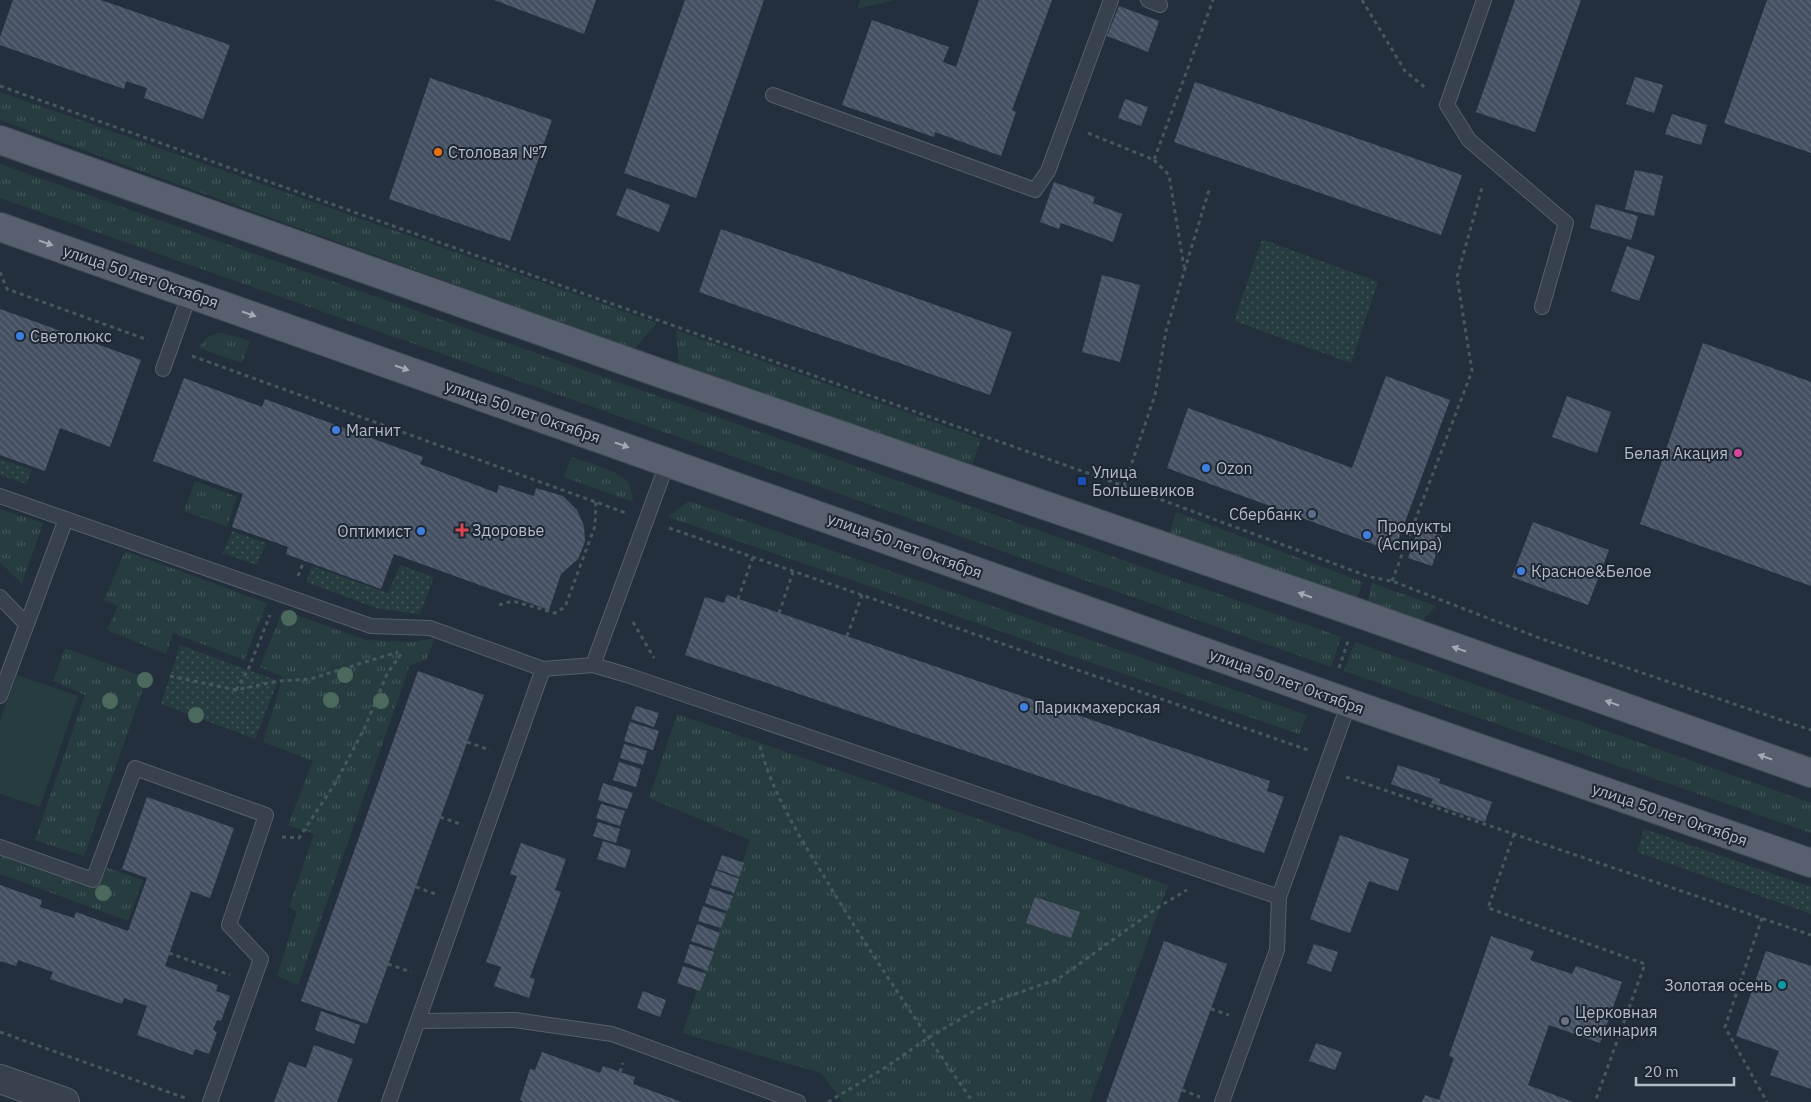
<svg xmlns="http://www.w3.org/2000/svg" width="1811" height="1102" font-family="'IBM Plex Sans',sans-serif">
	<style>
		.grass { fill: url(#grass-tufts) }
		.park { fill: url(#park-dots) }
		.pitch { fill: #263c3f }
		.building { fill: url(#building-back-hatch) }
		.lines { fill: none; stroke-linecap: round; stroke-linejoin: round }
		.service-casing { stroke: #565f6c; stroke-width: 16 }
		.minor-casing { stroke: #565f6c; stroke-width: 30 }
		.primary-casing { stroke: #414a57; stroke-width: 30 }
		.path { stroke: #44595c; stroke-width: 3; stroke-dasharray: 4 4; stroke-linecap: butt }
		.service { stroke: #38414e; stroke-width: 14 }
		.minor { stroke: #38414e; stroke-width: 28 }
		.primary { stroke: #56606e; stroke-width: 28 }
		.tree { fill: #4b6a5d }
		.oneway { fill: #a1aab7 }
		.food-dot { fill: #e8710a; stroke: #1d2633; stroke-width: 2 }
		.shop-dot { fill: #3f7fe0; stroke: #1d2633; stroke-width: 2 }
		.hotel-dot { fill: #d1479c; stroke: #1d2633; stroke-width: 2 }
		.transit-dot { fill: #1a4fb4; stroke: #1d2633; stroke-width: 2 }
		.service-dot { fill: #5c6f8a; stroke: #1d2633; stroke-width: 2 }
		.health-dot { fill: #e0444e; stroke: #1d2633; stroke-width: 2 }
		.culture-dot { fill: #0f9aa8; stroke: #1d2633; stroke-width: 2 }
		.worship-dot { fill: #6b7280; stroke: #1d2633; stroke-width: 2 }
		.labels { text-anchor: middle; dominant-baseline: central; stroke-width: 4; stroke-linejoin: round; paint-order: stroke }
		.poi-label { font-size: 16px; fill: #b4bcc9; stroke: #1d2633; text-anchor: start }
		.street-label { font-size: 16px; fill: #b4bcc9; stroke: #1d2633 }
	</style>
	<defs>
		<pattern id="grass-tufts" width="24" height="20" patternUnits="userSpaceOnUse" patternTransform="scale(1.25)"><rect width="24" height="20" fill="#263c3f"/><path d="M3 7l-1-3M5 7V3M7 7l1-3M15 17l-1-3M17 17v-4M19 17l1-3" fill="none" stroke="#435659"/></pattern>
		<pattern id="park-dots" width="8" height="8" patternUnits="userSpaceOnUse" patternTransform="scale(1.25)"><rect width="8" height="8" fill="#263c3f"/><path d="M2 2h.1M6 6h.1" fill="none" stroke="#435659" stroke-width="1.8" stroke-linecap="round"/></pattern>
		<pattern id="building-back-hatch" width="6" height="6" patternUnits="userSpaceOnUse" patternTransform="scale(1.25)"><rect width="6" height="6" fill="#455162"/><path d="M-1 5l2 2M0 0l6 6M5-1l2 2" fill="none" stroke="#5d6877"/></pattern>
	</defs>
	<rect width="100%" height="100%" fill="#242f3e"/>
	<path class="grass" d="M860 0H894L857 9Z
		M0 92 657 323 634 349 0 120Z
		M0 164 1341 637 1331 667 0 198Z
		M676 330 981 439 971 468 679 365Z
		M223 333 250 341 242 363 199 348C205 337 211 334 223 333Z
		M571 457C585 462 620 470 628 483 632 489 632 495 633 502L564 477Z
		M195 481 237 497 227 527 184 511Z
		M689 501 1307 715 1299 734 668 517Z
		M0 509 43 523 22 584 0 562Z
		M1176 512 1363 582 1355 603 1169 536Z
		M125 551 267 603 244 660 173 633 166 654 107 630 118 606 104 600Z
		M1372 583 1436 606 1416 627 1366 608Z
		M283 610 365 640 412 642 435 638 426 660 410 665 298 985 277 976 297 912 289 907 314 834 288 825 313 761 263 742 283 677 260 667Z
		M1355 642 1811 803V833L1344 671Z
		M65 648 147 678 84 856 35 840 85 695 53 681Z
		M677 714 1168 885 1090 1102H843L821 1073 682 1033 750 840 649 798Z
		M0 851 97 887 105 867 143 880 128 921 0 874Z"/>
	<path class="park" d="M1262 239 1378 282 1351 363 1234 321Z
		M0 459 32 470 26 484 0 475Z
		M232 531 266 543 257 565 223 553Z
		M400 565 434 577 420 614 379 609 306 582 312 566 388 593Z
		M180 645 278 681 255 739 161 704Z
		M1644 829 1811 887V914L1637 852Z"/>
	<path class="pitch" d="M17 675 78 696 40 807 0 794V720Z"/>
	<path class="building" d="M13 0H101L230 45 203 119 144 98 147 88 126 81 124 89 0 45V37Z
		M494 0H596L584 34Z
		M685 0H764L696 198 624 173Z
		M979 0H1052L1012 110 1016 112 1001 156 935 132 934 137 842 105 872 20 949 47 943 62 956 67Z
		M1515 0H1581L1535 132 1476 112Z
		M1767 0H1811V153L1724 123Z
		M1119 6 1159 21 1148 52 1107 36Z
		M1635 77 1663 85 1654 113 1626 104Z
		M430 78 552 120 510 241 389 199Z
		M1195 82 1462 175 1441 235 1174 142Z
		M1125 99 1148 107 1141 126 1118 118Z
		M1672 114 1707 125 1701 145 1665 134Z
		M1635 170 1663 176 1654 216 1625 209Z
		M1054 182 1095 197 1093 203 1122 214 1113 242 1061 223 1059 229 1040 222Z
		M627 188 670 205 659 232 616 215Z
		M1596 204 1638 216 1631 240 1590 228Z
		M721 229 1012 332 990 395 699 292Z
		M1627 246 1655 256 1639 301 1611 291Z
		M1102 275 1140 285 1120 362 1082 352Z
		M0 309 141 360 110 447 60 428 45 471 0 455Z
		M1703 343 1811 382V586L1640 524Z
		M1386 376 1450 400 1394 552 1167 468 1188 408 1352 468Z
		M184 378 262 407 265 399 423 457 420 464 497 493 499 485 534 496 536 488 563 496 577 510 584 526 585 542 578 559 561 574 549 610 394 554 381 589 286 554 288 547 232 527 243 494 153 461Z
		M1567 396 1611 412 1597 453 1552 437Z
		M1533 522 1609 550 1588 605 1512 577Z
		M1419 527 1442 536 1432 566 1408 558Z
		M727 595 1270 781 1267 791 1284 797 1264 853 685 655 705 597 724 603Z
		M418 671 484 695 367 1024 301 1001Z
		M636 706 659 713 654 727 631 719Z
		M630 722 659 731 653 750 624 741Z
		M624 744 647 751 643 765 620 758Z
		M619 762 641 769 636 787 613 780Z
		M1398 765 1440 779 1439 783 1492 802 1485 822 1431 803 1433 799 1391 784Z
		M603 783 633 793 627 809 598 800Z
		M147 797 234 828 210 898 191 891 165 966 218 985 216 991 230 996 221 1021 217 1020 213 1030 217 1032 209 1054 195 1049 193 1055 137 1035 147 1006 124 998 122 1004 50 979 53 972 18 960 16 966 0 961V885L42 900 40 907 74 918 76 912 128 931 147 878 122 869Z
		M601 804 625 811 620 826 596 818Z
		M598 822 620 829 616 843 593 836Z
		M1340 835 1409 859 1398 891 1369 881 1350 933 1310 919Z
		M603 841 631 850 625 868 597 859Z
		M521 843 566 859 555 890 561 892 530 977 535 979 529 998 494 986 501 967 486 962 517 876 510 874Z
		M722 855 744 863 739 877 717 869Z
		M716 870 739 879 734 893 711 885Z
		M710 888 733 896 727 911 705 903Z
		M1035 897 1080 912 1071 938 1026 923Z
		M703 906 726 914 721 928 698 921Z
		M697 924 720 933 714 949 691 941Z
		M1491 936 1534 951 1530 960 1572 974 1576 966 1622 982 1600 1043 1549 1025 1528 1085 1573 1102H1422L1425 1095 1439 1100 1454 1058 1449 1056Z
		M1164 941 1227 964 1182 1090 1178 1102H1106Z
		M690 944 714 952 707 971 684 962Z
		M1314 944 1338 952 1331 972 1307 963Z
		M1766 951 1811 966V1089L1770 1075 1779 1051 1736 1036Z
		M683 966 706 974 700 991 677 983Z
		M643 991 666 1000 660 1017 637 1008Z
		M321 1011 360 1025 354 1044 315 1030Z
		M1316 1043 1342 1052 1335 1070 1309 1061Z
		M314 1045 353 1059 337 1102H274L289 1062 306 1068Z
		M542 1052 600 1073 603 1066 620 1072 635 1077 633 1084 682 1102H524L520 1100 530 1069 535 1070Z"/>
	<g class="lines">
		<defs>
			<path id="service" d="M1148 0 1160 5
				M1484 0 1447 105 1469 140 1566 223 1542 307
				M773 95 1035 190 1048 171 1111 0
				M163 369 190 293
				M0 496 371 626 430 628 543 669 593 665 627 675 1279 897
				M0 597 26 624
				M593 665 668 461
				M0 696 66 519
				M0 847 93 880 135 768 266 815 229 925 261 959 210 1102
				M418 1021 515 1020 612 1034 798 1102
				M389 1102 543 669
				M1222 1102 1277 950 1279 897 1349 703"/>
			<path id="minor" d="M0 1079 65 1102"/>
			<path id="primary" d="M0 140 654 371 1358 613 1811 773
				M0 227 1349 703 1811 863"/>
		</defs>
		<use href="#service" class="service-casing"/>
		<use href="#minor" class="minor-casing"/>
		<use href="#primary" class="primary-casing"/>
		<path class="path" d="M1362 0 1405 71 1427 89
			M0 86 1124 486 1370 577 1392 581 1542 639 1811 730
			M1088 133 1154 160 1213 0
			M1154 160 1169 175 1184 267
			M0 272 7 289 148 340
			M192 356 626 513
			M1124 486 1155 395 1166 331 1209 190
			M669 528 1308 750
			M298 576 304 561
			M1392 581 1472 371 1457 277 1483 184
			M738 599 753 557
			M499 605 513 601 555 613 565 607 595 526 596 502
			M779 613 793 572
			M633 622 654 658
			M847 636 862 595
			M1339 668 1348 641
			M170 676 236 690 278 681 310 679 398 652
			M236 690 248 670 270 615
			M467 742 490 750
			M760 746C772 793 800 837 825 878 871 955 922 1029 973 1102
			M1346 777 1811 935
			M440 817 463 825
			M1514 834 1488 908 1645 964 1595 1102
			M282 837 299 838 336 782 365 727 387 674 403 651
			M416 887 438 895
			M1762 918 1725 1027 1767 1102
			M169 953 230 975
			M388 964 411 972
			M1211 1009 1229 1015
			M0 1032 188 1099
			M620 1072 623 1063
			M1182 1090 1200 1097
			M828 1102 883 1069 928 1038 984 1005 1058 979 1160 906 1187 890"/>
		<use href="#service" class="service"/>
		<use href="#minor" class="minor"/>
		<use href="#primary" class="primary"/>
	</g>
	<g class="tree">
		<circle cx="289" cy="618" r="8"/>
		<circle cx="345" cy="675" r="8"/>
		<circle cx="145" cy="680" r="8"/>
		<circle cx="331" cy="700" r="8"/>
		<circle cx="110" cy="701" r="8"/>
		<circle cx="381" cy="701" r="8"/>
		<circle cx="196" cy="715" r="8"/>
		<circle cx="103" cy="893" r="8"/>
	</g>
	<defs><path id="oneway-solid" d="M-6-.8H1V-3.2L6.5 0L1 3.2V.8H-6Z" transform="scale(1.25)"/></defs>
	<g class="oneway">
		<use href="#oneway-solid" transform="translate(46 243) rotate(19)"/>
		<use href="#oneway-solid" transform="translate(249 314) rotate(19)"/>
		<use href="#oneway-solid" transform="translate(402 368) rotate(19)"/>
		<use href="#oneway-solid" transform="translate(622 445) rotate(19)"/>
		<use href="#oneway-solid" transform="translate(1305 595) rotate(-161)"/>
		<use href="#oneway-solid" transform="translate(1459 649) rotate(-161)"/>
		<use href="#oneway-solid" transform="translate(1612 703) rotate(-161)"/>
		<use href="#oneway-solid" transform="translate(1765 757) rotate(-161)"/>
	</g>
	<circle class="food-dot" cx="438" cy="152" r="5"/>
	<g class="shop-dot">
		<circle cx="20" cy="336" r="5"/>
		<circle cx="336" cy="430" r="5"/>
		<circle cx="1206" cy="468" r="5"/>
		<circle cx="421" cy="531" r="5"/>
		<circle cx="1367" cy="535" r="5"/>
		<circle cx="1521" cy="571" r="5"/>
		<circle cx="1024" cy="707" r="5"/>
	</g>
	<circle class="hotel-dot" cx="1738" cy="453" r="5"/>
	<rect class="transit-dot" x="1077" y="476" width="10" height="10" rx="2.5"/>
	<circle class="service-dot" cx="1312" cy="514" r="5"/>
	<path class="health-dot" d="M459.5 522.5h5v5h5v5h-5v5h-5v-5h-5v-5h5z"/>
	<circle class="culture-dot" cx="1782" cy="985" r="5"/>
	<circle class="worship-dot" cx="1565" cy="1021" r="5"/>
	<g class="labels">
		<g class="poi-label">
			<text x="448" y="152">Столовая №7</text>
			<text x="30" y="336">Светолюкс</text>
			<text x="346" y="430">Магнит</text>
			<text x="1728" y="453" text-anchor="end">Белая Акация</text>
			<text x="1216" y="468">Ozon</text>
			<text x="1092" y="472">Улица<tspan x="1092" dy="18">Большевиков</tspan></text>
			<text x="1302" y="514" text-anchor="end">Сбербанк</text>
			<text x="1377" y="526">Продукты<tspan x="1377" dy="18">(Аспира)</tspan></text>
			<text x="472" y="530">Здоровье</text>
			<text x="411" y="531" text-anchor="end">Оптимист</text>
			<text x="1531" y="571">Красное&amp;Белое</text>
			<text x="1034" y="707">Парикмахерская</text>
			<text x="1772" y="985" text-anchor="end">Золотая осень</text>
			<text x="1575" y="1012">Церковная<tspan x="1575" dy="18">семинария</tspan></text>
		</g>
		<g class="street-label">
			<text transform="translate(141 276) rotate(19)">улица 50 лет Октября</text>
			<text transform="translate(523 411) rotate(19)">улица 50 лет Октября</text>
			<text transform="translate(905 545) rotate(20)">улица 50 лет Октября</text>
			<text transform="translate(1287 681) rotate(20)">улица 50 лет Октября</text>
			<text transform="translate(1670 814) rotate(19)">улица 50 лет Октября</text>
		</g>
	</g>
	<path d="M1636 1077v8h98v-8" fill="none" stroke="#b4bcc9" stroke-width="2.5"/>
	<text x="1644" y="1077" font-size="15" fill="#b4bcc9" stroke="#1d2633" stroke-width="4" paint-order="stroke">20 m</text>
</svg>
